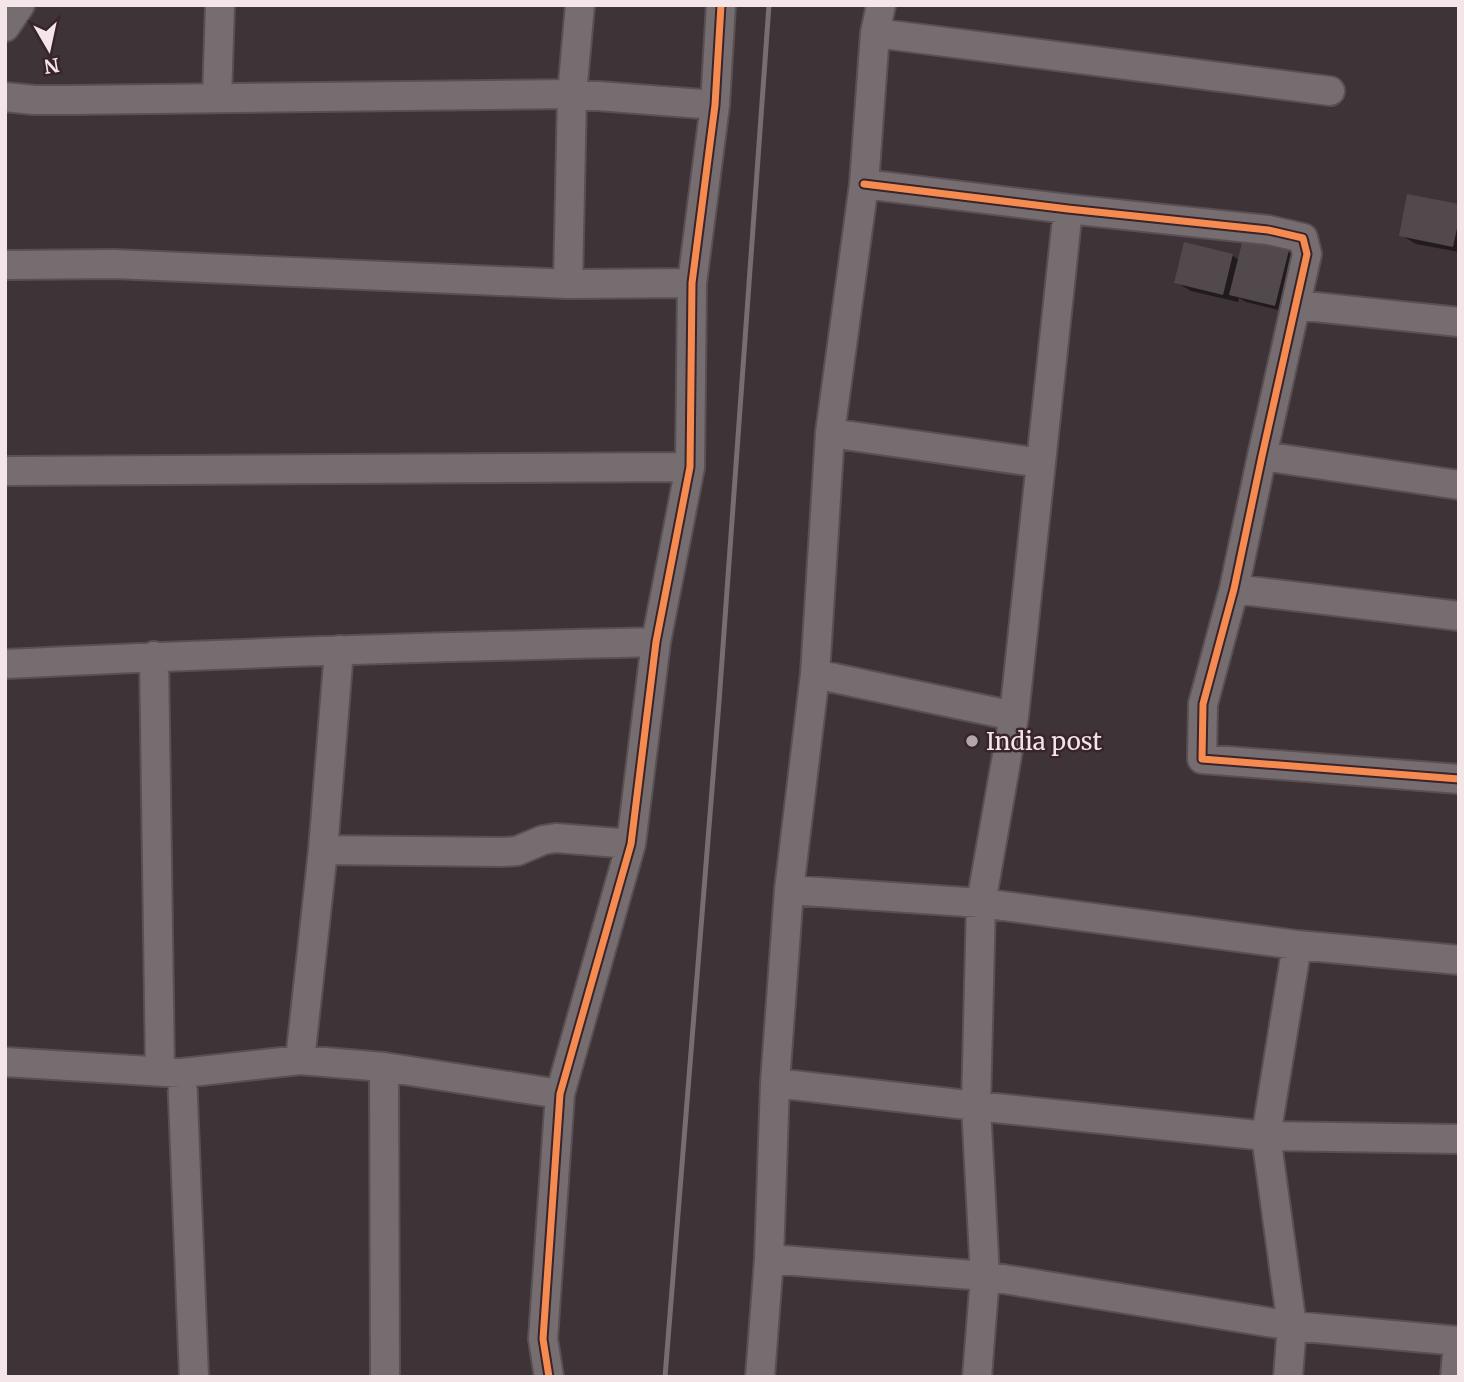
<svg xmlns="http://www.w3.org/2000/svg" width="1464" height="1382" font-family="Merriweather,serif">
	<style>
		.shadow { fill: #0007 }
		.building { fill: #52494c }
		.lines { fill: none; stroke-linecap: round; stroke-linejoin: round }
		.minor-casing { stroke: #5a5053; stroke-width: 32 }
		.minor { stroke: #756d6f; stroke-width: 28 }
		.rail { stroke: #766e70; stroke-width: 5 }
		.cycleway-casing { stroke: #38242a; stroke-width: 11 }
		.cycleway { stroke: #f68b52; stroke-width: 7 }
		.poi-dot { fill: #b4a7aa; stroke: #38242a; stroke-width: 2.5 }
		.labels { text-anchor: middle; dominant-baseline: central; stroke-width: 5; stroke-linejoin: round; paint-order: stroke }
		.poi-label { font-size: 24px; fill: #f3e5e8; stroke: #38242a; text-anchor: start }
	</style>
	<rect width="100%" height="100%" fill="#3e3336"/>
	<path class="shadow" d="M1459 206V252L1416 244 1401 235Z
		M1244 241 1289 252 1303 260 1290 313 1246 302 1239 298 1238 302 1191 291 1176 282 1185 245 1233 256 1239 260Z"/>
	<path class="building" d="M1407 194 1459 204V219L1453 247 1399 236Z
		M1243 239 1289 250 1275 306 1229 295Z
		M1184 242 1233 254 1223 295 1174 283Z"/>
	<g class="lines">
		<defs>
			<path id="minor" d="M5 27 20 5
				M875 33 1330 91
				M5 97 34 100H70L572 94 715 105
				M217 98 220 5
				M864 184 1068 209 1268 230 1303 238 1307 254 1262 456 1234 589 1203 704 1202 759 1459 779
				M5 265 114 264 568 284 692 283
				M568 284 572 94 580 5
				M1296 305 1459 322
				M830 433 1041 463
				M1262 456 1459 485
				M5 471 690 467
				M1234 589 1459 616
				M154 656 160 1070
				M5 664C222 653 439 647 656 642
				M815 674 1014 716
				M323 850 502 852 517 851 543 840 556 838 631 844
				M789 890 981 903 1297 945 1459 960
				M300 1060 323 850 339 650
				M5 1062 182 1073 300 1060 384 1067 560 1094
				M384 1067 385 1377
				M182 1073 194 1377
				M775 1083 976 1106 1266 1136 1459 1139
				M769 1259 985 1276 1292 1326 1459 1341
				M549 1377 543 1339 560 1094 631 844 656 642 690 467 692 283 715 105 721 5
				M760 1377 769 1259 775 1083 789 890 815 674 830 433 864 184 875 33 881 5
				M977 1377 985 1276 976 1106 981 903 1014 716 1068 209
				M1288 1377 1292 1326 1266 1136 1297 945
				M1455 1377 1458 1341"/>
		</defs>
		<use href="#minor" class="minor-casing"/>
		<use href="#minor" class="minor"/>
		<path class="rail" d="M665 1377 719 702 769 5"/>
		<defs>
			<path id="cycleway" d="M864 184 1068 209 1268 230 1303 238 1307 254 1262 456 1234 589 1203 704 1202 759 1459 779
				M549 1377 543 1339 560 1094 631 844 656 642 690 467 692 283 715 105 721 5"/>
		</defs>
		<use href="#cycleway" class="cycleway-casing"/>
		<use href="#cycleway" class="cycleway"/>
	</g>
	<circle class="poi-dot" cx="972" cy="741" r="7"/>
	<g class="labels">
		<g class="poi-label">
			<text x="986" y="741">India post</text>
		</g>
	</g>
	<rect width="1464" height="1382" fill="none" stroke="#f3e5e8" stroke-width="14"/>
	<g transform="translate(49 49) rotate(171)" stroke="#38242a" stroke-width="5" paint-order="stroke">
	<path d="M0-5L12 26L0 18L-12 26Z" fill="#f3e5e8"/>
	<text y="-10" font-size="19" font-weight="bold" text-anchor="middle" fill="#f3e5e8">N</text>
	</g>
</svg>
